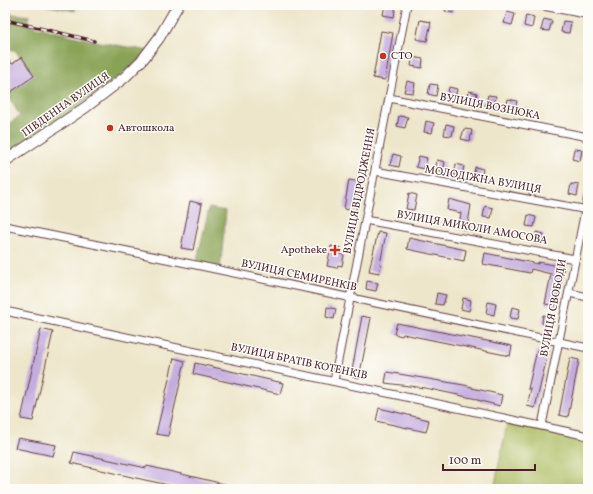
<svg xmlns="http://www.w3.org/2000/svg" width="593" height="494" font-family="Vollkorn,serif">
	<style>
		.green { fill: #acbb5e; stroke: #7b6d44 }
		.forest { fill: #89a355; stroke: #6a6140 }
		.building { fill: #c4acde }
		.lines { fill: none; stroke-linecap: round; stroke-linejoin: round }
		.street-casing { stroke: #633d43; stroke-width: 9 }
		.secondary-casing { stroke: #633d43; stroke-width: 12 }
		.street { stroke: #fff; stroke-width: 7 }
		.secondary { stroke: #fff; stroke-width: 10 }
		.rail-casing { stroke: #4a1f2b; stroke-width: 3.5 }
		.rail { stroke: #fdfcf7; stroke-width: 2; stroke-dasharray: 6; stroke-linecap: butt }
		.poi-dot { fill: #c8321e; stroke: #fdfcf7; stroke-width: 1.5 }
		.labels { text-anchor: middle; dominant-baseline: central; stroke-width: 3; stroke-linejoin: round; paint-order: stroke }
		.poi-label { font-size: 11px; fill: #4a1f2b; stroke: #fdfcf7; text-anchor: start }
		.street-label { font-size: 11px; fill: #4a1f2b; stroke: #fdfcf7 }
	</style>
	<rect width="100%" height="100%" fill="#fdfcf7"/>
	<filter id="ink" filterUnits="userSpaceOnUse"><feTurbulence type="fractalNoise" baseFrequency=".025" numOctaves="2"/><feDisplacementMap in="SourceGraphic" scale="8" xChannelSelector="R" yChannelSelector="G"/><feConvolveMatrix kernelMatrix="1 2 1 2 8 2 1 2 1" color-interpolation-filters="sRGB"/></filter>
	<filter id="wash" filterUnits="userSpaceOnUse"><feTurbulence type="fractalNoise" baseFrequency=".012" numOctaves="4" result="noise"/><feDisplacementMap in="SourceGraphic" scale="16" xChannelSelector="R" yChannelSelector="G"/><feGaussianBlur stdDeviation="0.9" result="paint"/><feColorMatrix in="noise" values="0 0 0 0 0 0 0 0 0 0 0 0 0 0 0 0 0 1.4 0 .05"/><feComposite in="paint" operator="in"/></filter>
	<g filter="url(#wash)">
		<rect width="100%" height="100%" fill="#eee6ca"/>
		<path class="green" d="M508 419 588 436V489H494Z"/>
		<path class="forest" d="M44 5H76L75 11Z
			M5 13 29 16 28 25 94 41 149 51 143 59 5 161V126L20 116 7 94 34 76 15 50 5 49Z
			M209 208 226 211 220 270 196 265Z"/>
		<g id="blocks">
			<path class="building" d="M385 5H396L394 17 383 15Z
				M446 5H454L453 13 445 11Z
				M507 12 515 14 512 25 504 23Z
				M526 15 534 17 532 28 524 26Z
				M544 19 552 21 549 31 541 30Z
				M420 20 431 22 427 41 416 39Z
				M563 21 571 22 569 33 561 32Z
				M381 31 393 33 385 80 373 78Z
				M5 54 12 64 22 57 34 76 5 96Z
				M412 57 423 59 422 68 411 66Z
				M407 81 415 83 413 93 404 92Z
				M430 84 438 85 436 96 428 94Z
				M449 87 457 89 455 99 447 98Z
				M469 91 477 93 475 104 467 102Z
				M488 95 496 96 494 107 485 106Z
				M508 99 517 101 514 112 506 110Z
				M399 116 408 117 405 128 397 126Z
				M426 121 434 123 432 133 424 132Z
				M446 124 454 126 452 136 444 135Z
				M464 129 472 130 470 141 461 139Z
				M574 149 582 150 580 161 572 159Z
				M393 154 401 156 399 167 390 165Z
				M419 156 427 158 424 169 416 167Z
				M437 160 445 162 443 172 435 171Z
				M456 164 464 166 462 176 454 175Z
				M475 167 483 169 481 180 473 178Z
				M349 180 361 182 356 211 344 209Z
				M571 184 579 185 577 196 569 194Z
				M409 193 417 195 414 210 406 209Z
				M449 199 471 205 467 230 459 228 461 213 447 210Z
				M190 201 202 204 193 250 181 248Z
				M485 206 493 208 491 218 483 217Z
				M528 215 536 217 534 227 526 226Z
				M378 232 386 233 380 264 381 265 379 273 369 271Z
				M536 232 544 234 542 244 534 243Z
				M409 238 466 250 464 261 407 249Z
				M331 246 341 248 340 254 344 255 342 266 338 265 337 268 327 266Z
				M485 253 538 264V262L564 267 556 306 545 304 551 274 531 269 530 273 483 264Z
				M367 281 378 283 376 291 366 289Z
				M437 293 446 295 443 305 435 304Z
				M463 298 471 300 469 311 461 309Z
				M488 302 496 304 494 315 486 313Z
				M327 307 336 309 334 319 326 317Z
				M512 307 520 309 518 319 510 318Z
				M543 315 554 317 552 326 542 323Z
				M362 316 371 318 359 378 351 376Z
				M397 323 512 346 510 356 403 334 402 336 394 334Z
				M41 329 53 332 33 421 21 419Z
				M537 350 548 353 535 408 527 406 531 389H528Z
				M174 358 185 361 168 436 156 434Z
				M570 358 579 360 568 417 559 415Z
				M195 363 283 383 280 394 193 374Z
				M387 372 464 385 472 387V388L502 395 500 406 477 400V399L425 388 385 383Z
				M379 408 429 420 426 432 376 421Z
				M18 438 56 445 53 456 15 448Z
				M74 452 146 468 147 466 237 487V489H187L136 478 71 463Z"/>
		</g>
	</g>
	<g filter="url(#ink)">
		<use href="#blocks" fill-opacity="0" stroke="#633d43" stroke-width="1"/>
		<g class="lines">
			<defs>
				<path id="street" d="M389 98 588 137
					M375 171 588 210
					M365 220 575 259
					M5 226 196 265 588 348
					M569 293 588 297
					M5 311 588 436
					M334 381 407 5
					M542 425 588 196"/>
				<path id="secondary" d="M546 5 588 13
					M5 161 86 107 125 77 143 59 159 38 178 5"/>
			</defs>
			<use href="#street" class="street-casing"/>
			<use href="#secondary" class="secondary-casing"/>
			<use href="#street" class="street"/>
			<use href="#secondary" class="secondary"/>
			<defs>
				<path id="rail" d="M5 20 94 41"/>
			</defs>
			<use href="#rail" class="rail-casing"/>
			<use href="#rail" class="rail"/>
		</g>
	</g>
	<g class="poi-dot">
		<circle cx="383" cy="56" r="4"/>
		<circle cx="110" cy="128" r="4"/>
		<path d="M333 244h4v4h4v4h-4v4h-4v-4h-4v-4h4z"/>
	</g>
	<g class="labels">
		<g class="poi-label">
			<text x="391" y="56">СТО</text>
			<text x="118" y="128">Автошкола</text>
			<text x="327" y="250" text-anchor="end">Apotheke</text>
		</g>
		<g class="street-label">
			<text transform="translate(66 105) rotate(-35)">ПІВДЕННА ВУЛИЦЯ</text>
			<text transform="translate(490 107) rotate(11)">ВУЛИЦЯ ВОЗНЮКА</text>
			<text transform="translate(483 180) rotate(10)">МОЛОДІЖНА ВУЛИЦЯ</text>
			<text transform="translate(360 191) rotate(-79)">ВУЛИЦЯ ВІДРОДЖЕННЯ</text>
			<text transform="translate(472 228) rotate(10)">ВУЛИЦЯ МИКОЛИ АМОСОВА</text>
			<text transform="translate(299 276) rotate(12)">ВУЛИЦЯ СЕМИРЕНКІВ</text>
			<text transform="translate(554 308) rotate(-79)">ВУЛИЦЯ СВОБОДИ</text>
			<text transform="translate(299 362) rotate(12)">ВУЛИЦЯ БРАТІВ КОТЕНКІВ</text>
		</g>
	</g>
	<rect width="593" height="494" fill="none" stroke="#fdfcf7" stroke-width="20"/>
	<path d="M443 464v6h92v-6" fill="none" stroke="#4a1f2b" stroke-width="2"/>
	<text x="449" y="464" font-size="12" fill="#4a1f2b" stroke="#fdfcf7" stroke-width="3" paint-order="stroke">100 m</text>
</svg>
